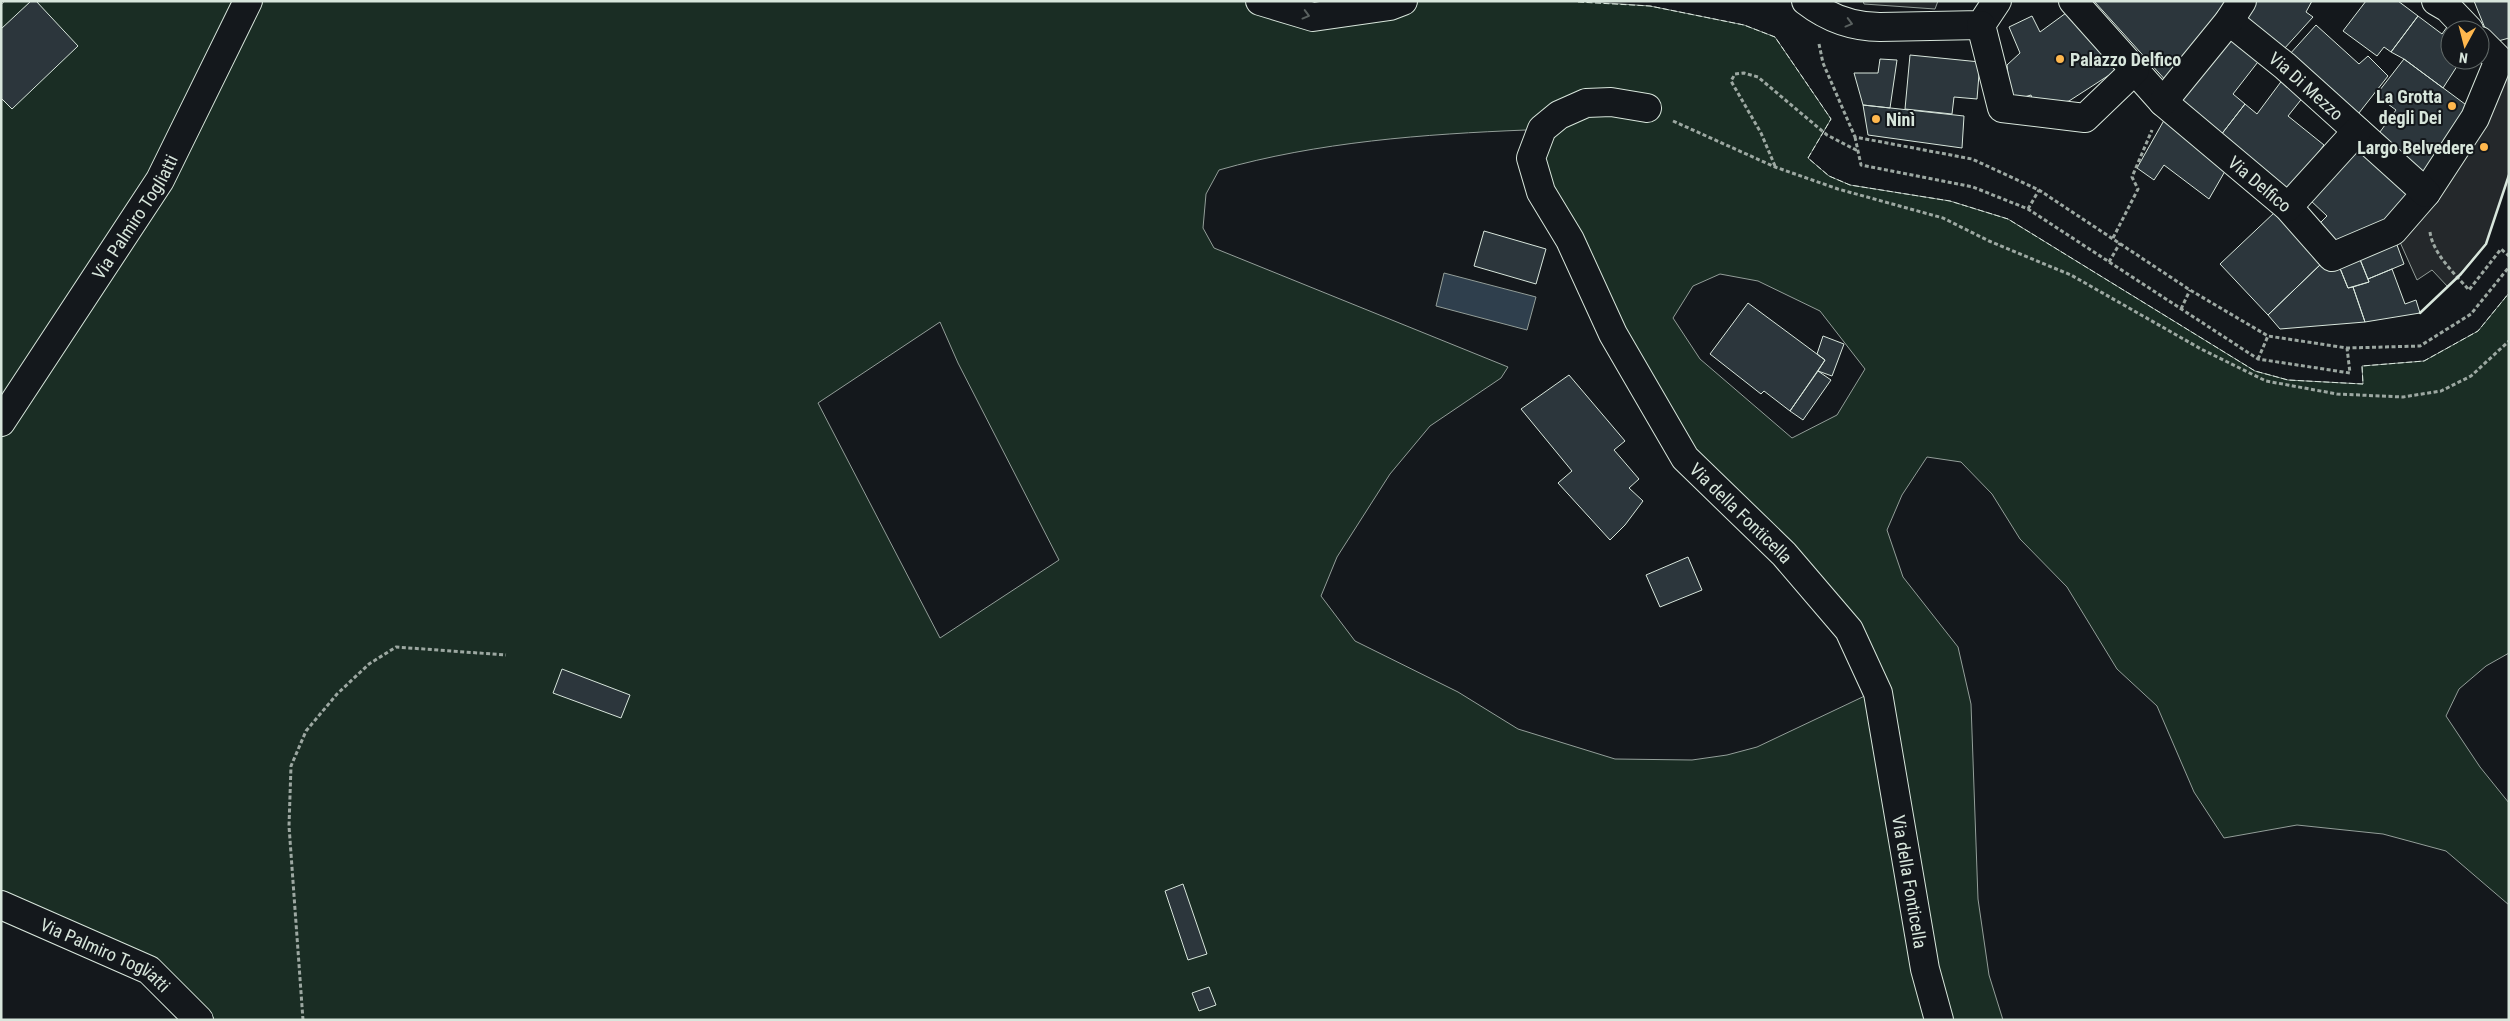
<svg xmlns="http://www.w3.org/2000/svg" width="2510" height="1021" font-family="'Roboto Condensed',sans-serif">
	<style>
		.green { fill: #1a2d24; stroke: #939e99; fill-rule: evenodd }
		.parking { fill: #24282b; stroke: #939e99 }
		.water { fill: #2f3f4d; stroke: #939e99 }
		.building { fill: #2c363c; stroke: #d8e6dc }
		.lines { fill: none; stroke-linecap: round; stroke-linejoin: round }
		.minor-casing { stroke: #d8e6dc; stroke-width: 30 }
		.path { stroke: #9da8a2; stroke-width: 3; stroke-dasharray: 4 2.5; stroke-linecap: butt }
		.minor { stroke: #14181c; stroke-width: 28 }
		.fence { stroke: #d8e6dc; stroke-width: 1; stroke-dasharray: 6 2.5; stroke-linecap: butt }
		.wall { stroke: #d8e6dc; stroke-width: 2.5 }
		.oneway { stroke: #59605f }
		.poi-dot { fill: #ffb74d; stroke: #14181c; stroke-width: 2 }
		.labels { text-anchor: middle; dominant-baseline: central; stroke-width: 4; stroke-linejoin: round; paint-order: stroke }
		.poi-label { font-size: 18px; font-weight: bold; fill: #d8e6dc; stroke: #14181c; text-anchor: start }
		.street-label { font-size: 18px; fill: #d8e6dc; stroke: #14181c }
	</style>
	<rect width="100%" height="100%" fill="#14181c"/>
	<path class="green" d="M5 1H1579L1650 6 1744 25 1775 37 1831 119 1808 158 1829 176 1850 185 1950 201 2008 219 2255 371 2288 380 2363 384 2362 366 2424 361 2478 331 2509 293V653L2486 666 2459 689 2446 716 2480 767 2509 803V905L2446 851 2383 834 2297 825 2224 838 2194 792 2157 706 2117 669 2067 587 2020 539 1992 494 1961 462 1927 457 1902 495 1887 530 1903 577 1958 647 1971 704 1978 899 1989 975 2003 1020H1946L1883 691 1689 454 1536 155 1526 130C1425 134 1317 142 1219 170L1206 194 1203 228 1214 248 1508 367 1501 378 1430 426 1390 474 1337 557 1321 596 1355 641 1458 692 1518 729 1615 759 1692 760 1727 755 1757 747 1871 693 1934 1020H210L1 897V5ZM1720 274 1758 281 1820 311 1865 369 1837 415 1792 438 1700 359 1673 318 1693 286ZM940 322 958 363 1059 560 940 638 818 403Z"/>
	<path class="parking" d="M1863 1H1938L1935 9 1864 4Z
		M2509 65V175L2486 244 2448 287 2432 270 2417 280 2395 231Z"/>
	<path class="water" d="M1444 273 1536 297 1527 330 1436 306Z"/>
	<path class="building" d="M31 1H36L78 46 12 109 1 98V29Z
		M2094 1H2231L2168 83Z
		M2255 1H2312L2306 12 2313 17 2284 49 2242 23Z
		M2366 1H2398L2418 16 2391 52 2384 47 2377 56 2343 31Z
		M2474 1H2509V38L2491 43Z
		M2066 13 2117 70 2069 101 2035 107 2031 95 2011 101 2007 65 2020 53 2009 27 2032 16 2040 32Z
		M2418 16 2442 34 2447 27 2452 30H2450V60H2461L2443 88 2404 59 2391 52Z
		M2316 25 2359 64 2368 56 2388 76 2355 118 2289 55Z
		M2231 34 2261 58 2233 94 2245 104 2217 140 2175 107Z
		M1910 55 1980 62 1977 99 1954 97 1952 114 1905 109Z
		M1880 59 1897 60 1890 108 1863 105 1854 73H1878Z
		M2404 59 2473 110 2422 180 2377 136 2396 110 2376 95Z
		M2283 79 2304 96 2288 116 2324 145 2286 195 2217 140 2245 104 2257 114Z
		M1863 105 1964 116 1962 148 1868 135Z
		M2167 115 2228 166 2209 199 2164 165 2154 180 2137 168Z
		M2361 145 2413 194 2387 230 2338 249 2316 227 2327 216 2309 199Z
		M2275 212 2323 262 2268 315 2220 264Z
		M1484 231 1546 249 1536 284 1474 266Z
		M2394 237 2404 264 2368 279 2357 252Z
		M2357 252 2369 282 2348 288 2337 261Z
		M2337 261 2348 288 2353 287 2365 322 2280 329 2268 315 2323 262Z
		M2392 269 2405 304 2416 300 2420 313 2365 322 2353 287 2369 282 2368 279Z
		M1748 303 1825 360 1790 411 1764 391 1761 394 1710 354Z
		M1823 336 1844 344 1832 376 1818 371 1825 360 1817 354Z
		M1818 371 1831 380 1803 420 1790 411Z
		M1569 375 1625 441 1614 450 1639 479 1629 488 1643 501 1625 525 1610 540 1558 483 1572 471 1521 409Z
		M1688 557 1702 590 1660 607 1646 575Z
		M562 669 630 695 621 718 553 693Z
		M1183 884 1207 954 1188 960 1165 891Z
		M1209 987 1216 1005 1199 1011 1192 993Z"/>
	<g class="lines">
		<defs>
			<g id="minor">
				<path d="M1260 1 1313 17 1390 6 1403 1"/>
				<path d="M1806 1C1828 18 1852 27 1880 27L1981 25 1997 1"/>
				<path id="s1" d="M2073 1 2163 102 2288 207 2332 257 2393 231 2426 193 2475 118 2499 60 2480 41"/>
				<path d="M2436 1 2448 8 2469 30"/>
				<path id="s2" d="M2229 21 2285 66 2426 193"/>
				<path d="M1981 25 2002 108 2085 118 2135 70"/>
				<path d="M2163 102 2229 21 2242 1"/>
				<path id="s3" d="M1647 108 1611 102 1586 103 1559 115 1542 129 1531 158 1541 192 1570 240 1613 334 1685 458 1784 554 1849 630 1878 693 1925 969 1939 1020"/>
				<path d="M2288 207 2357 131"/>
				<path id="s4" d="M1 422 160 180 248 1"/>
				<path id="s5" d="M1 905 149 970 199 1020"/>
			</g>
		</defs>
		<use href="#minor" class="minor-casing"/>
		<path class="path" d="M1819 44 1823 63 1855 137 1972 159 2039 190 2190 290 2268 336 2347 348 2420 346 2471 314 2509 267
			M1673 121 1775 167 1838 189 1943 218 1989 241 2071 275 2201 349 2266 381 2337 394 2403 397 2441 391 2471 376 2509 341
			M1855 137 1861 165 1973 187 2028 209 2258 359 2350 373 2347 348
			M1775 166 1761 133 1731 81 1735 74 1744 73 1758 77 1827 135 1858 151
			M2028 209 2039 190
			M2430 232C2433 254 2455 274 2469 290L2501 249 2509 256
			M2113 238 2138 189 2132 177 2152 130
			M2109 262 2120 243
			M2181 309 2190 290
			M2258 359 2268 336
			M303 1020 289 826 291 766 306 731 337 694 369 664 396 647 506 655"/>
		<use href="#minor" class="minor"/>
		<path class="fence" d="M1578 2 1650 6 1744 25 1775 37 1831 119 1808 158 1829 176 1850 185 1950 201 2008 219 2255 371 2288 380 2363 384 2362 366 2424 361 2478 331 2509 293
			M2461 274 2486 244 2509 175
			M2420 313 2453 282"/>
		<path class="wall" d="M2420 313 2461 274 2486 244 2509 175"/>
	</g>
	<defs><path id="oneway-chevron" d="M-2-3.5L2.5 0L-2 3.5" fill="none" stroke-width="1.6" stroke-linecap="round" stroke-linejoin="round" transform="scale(1.25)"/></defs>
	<g class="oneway">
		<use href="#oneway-chevron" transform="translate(1306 15) rotate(15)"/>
		<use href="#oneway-chevron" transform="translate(1849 23) rotate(15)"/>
	</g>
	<g class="poi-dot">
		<circle cx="2060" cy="59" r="5"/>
		<circle cx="2452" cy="106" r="5"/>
		<circle cx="1876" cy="119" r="5"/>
		<circle cx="2484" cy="147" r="5"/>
	</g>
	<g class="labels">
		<g class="poi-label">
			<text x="2070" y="59">Palazzo Delfico</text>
			<text x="2442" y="96" text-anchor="end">La Grotta<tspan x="2442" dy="21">degli Dei</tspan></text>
			<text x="1886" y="119">Ninì</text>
			<text x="2474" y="147" text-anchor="end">Largo Belvedere</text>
		</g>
		<g class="street-label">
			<text stroke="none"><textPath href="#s2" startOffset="101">Via Di Mezzo</textPath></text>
			<text stroke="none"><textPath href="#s1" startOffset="262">Via Delfico</textPath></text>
			<text stroke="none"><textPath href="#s4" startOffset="245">Via Palmiro Togliatti</textPath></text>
			<text stroke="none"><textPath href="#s3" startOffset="561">Via della Fonticella</textPath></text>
			<text stroke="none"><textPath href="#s3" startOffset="981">Via della Fonticella</textPath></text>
			<text stroke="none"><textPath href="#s5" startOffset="116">Via Palmiro Togliatti</textPath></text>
		</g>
	</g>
	<rect width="2510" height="1021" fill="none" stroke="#d8e6dc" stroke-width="5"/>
	<g transform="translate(2465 45) rotate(187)"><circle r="24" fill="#14181c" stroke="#626a69"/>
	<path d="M0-4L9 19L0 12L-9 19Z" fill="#ffb74d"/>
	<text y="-8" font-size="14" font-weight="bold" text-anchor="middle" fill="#d8e6dc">N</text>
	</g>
</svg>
